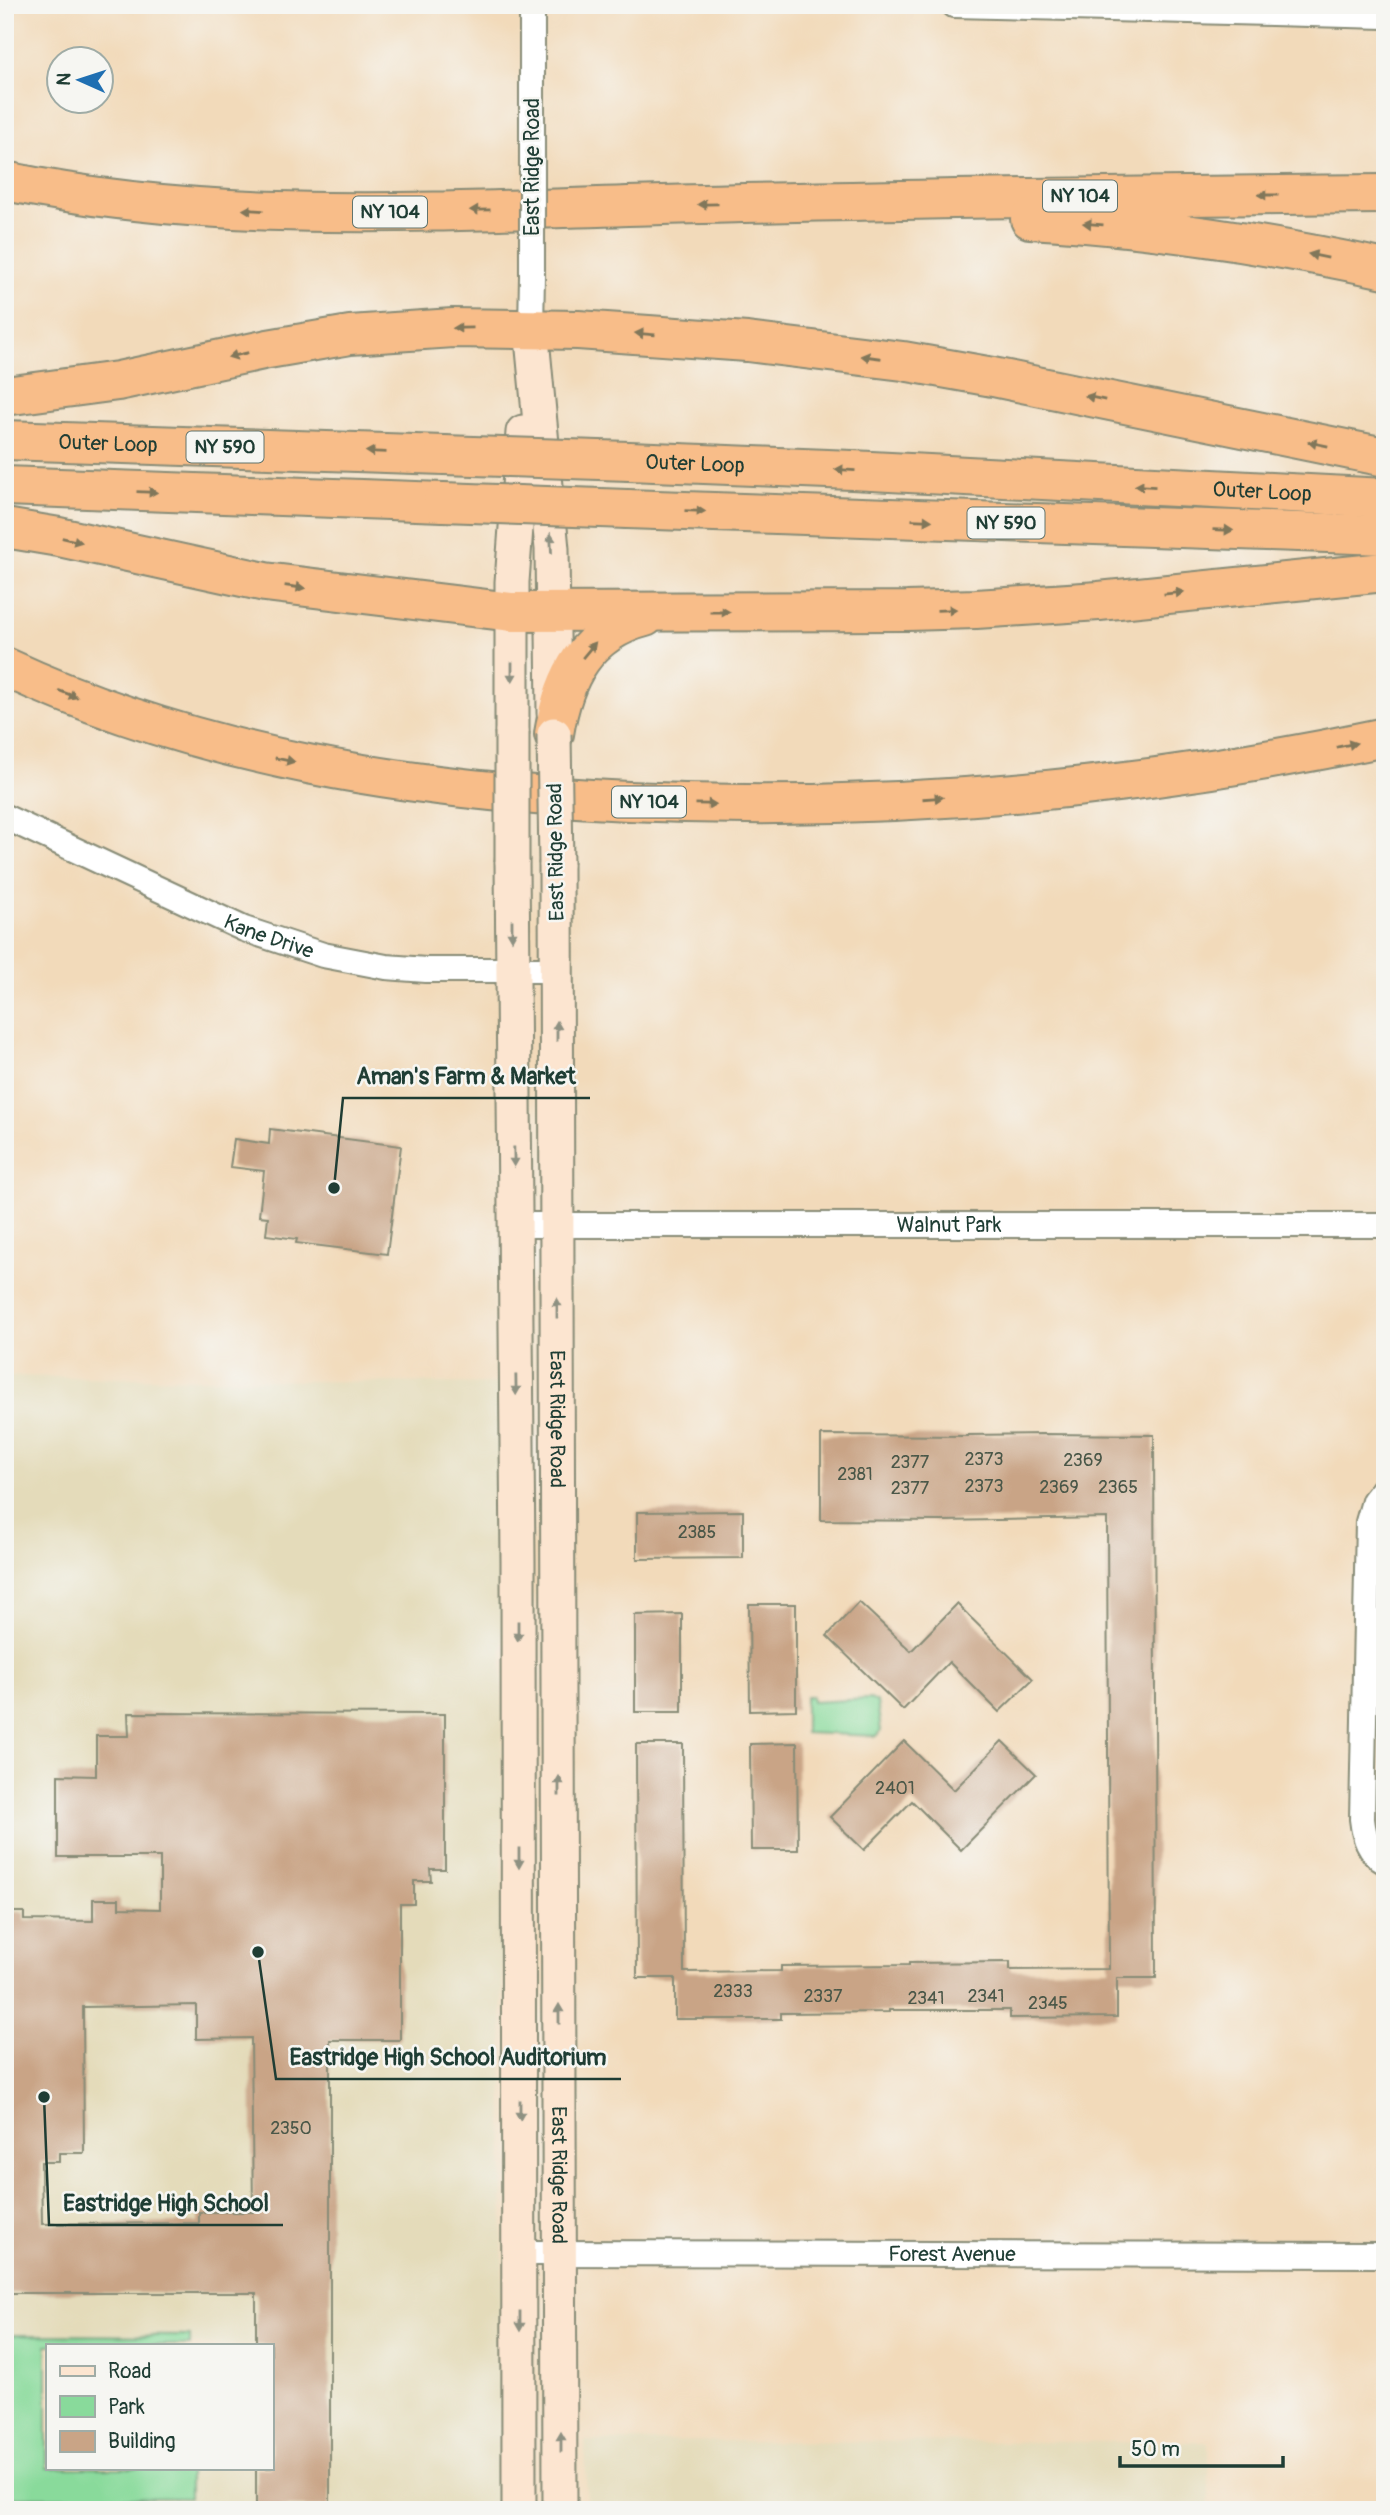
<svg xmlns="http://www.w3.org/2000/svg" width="1390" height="2515" font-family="Pangolin,sans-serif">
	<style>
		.built { fill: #e4dbba; fill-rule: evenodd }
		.green { fill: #89da9b; stroke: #548c68; stroke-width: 2 }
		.building { fill: #c9a486; fill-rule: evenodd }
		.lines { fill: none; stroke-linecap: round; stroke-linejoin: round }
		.street-casing { stroke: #888c77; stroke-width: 28 }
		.secondary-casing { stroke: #888c77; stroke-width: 37 }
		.highway-casing { stroke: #888c77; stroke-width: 42 }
		.street { stroke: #fff; stroke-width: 24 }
		.secondary { stroke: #fce5d0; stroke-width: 33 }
		.highway { stroke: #f8bd89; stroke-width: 38 }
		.street-bridge-casing { stroke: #888c77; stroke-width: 28; stroke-linecap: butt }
		.secondary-bridge-casing { stroke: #888c77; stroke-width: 37; stroke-linecap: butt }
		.highway-bridge-casing { stroke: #888c77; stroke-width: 42; stroke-linecap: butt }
		.street-bridge { stroke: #fff; stroke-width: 24 }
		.secondary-bridge { stroke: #fce5d0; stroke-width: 33 }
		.highway-bridge { stroke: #f8bd89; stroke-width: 38 }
		.oneway { fill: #81775a }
		.oneway2 { fill: #8e9182 }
		.labels { text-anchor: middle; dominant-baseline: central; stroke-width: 5; stroke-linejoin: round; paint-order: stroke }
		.number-label { font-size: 18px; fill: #4a5748 }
		.shield { fill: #f6f6f2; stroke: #60746d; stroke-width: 2 }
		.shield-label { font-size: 19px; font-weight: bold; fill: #1f3d34 }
		.street-label { font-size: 21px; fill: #1f3d34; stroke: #f6f6f2 }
		.leader { fill: none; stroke: #1f3d34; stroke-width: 2.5 }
		.callout-dot { fill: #1f3d34; stroke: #f6f6f2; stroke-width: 2.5 }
		.callout-label { font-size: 23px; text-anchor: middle; font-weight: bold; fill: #1f3d34; stroke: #f6f6f2; stroke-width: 5; stroke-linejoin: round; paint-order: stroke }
	</style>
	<rect width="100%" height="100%" fill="#f6f6f2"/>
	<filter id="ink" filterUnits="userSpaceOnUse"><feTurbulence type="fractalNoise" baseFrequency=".0143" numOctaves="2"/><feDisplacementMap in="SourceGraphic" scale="14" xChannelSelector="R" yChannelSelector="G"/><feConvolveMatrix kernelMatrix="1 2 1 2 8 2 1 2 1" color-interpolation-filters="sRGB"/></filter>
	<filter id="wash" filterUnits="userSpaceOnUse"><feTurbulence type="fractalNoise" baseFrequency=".00686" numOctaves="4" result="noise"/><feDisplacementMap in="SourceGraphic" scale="28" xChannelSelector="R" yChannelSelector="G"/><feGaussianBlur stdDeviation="1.57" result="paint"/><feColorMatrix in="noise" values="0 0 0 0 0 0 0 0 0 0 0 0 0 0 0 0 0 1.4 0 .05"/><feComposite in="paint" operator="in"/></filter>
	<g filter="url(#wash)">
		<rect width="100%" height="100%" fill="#f2daba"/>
		<path class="built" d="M5 1376 502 1384 503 2510H5ZM47 2345H271V2468H47Z
			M585 2441 1209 2442V2510H587Z"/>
		<path class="green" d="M807 1696H811L812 1702 870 1699 877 1702 881 1731 877 1736 805 1733V1698Z
			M5 2335 190 2336V2345H47V2468H189V2498L5 2497Z"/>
		<g id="blocks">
			<path class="building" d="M270 1129 401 1146 387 1254 296 1243 297 1239 266 1235 268 1217 259 1216 264 1171 230 1167 234 1139 269 1144Z
				M1042 1434 1154 1435 1156 1978H1117V2017L1010 2018V2010H889V2012L781 2013V2019H675V1978H637L636 1744H683L684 1972 781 1971V1966L909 1965V1963L1010 1962V1970L1109 1969 1107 1518 941 1521 821 1520V1435L968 1436V1435Z
				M743 1511V1558L637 1559V1512Z
				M859 1602 911 1651 957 1604 1033 1679 999 1712 949 1662 903 1710 827 1636Z
				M749 1604H796V1710L750 1711Z
				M682 1614V1712H635V1615Z
				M128 1713 445 1714V1869H430L431 1881H414V1904H400V2040H330V2507H256V2468H271V2345H256V2293H5V1912H24V1920L93 1921V1899H119V1908L160 1909V1857H58V1775L96 1776V1736H129ZM196 2005V2039L251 2038 253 2212H199V2223L42 2224 41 2162H59V2153H84L83 2007Z
				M904 1741 954 1790 1002 1741 1036 1774 961 1850 912 1801 864 1850 830 1817Z
				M797 1743 798 1850H751L750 1744Z"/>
		</g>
	</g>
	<g filter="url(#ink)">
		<use href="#blocks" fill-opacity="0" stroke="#888c77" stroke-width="2"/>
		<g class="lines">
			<defs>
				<g id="street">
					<path d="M532 5V145"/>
					<path d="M954 5 1385 16"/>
					<path d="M531 328 532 276"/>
					<path id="s1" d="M5 817 244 929 323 955 386 967 426 970H557"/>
					<path id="s2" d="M515 1225H1385"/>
					<path d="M1385 1487 1374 1501 1368 1522 1362 1819C1364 1837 1369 1853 1385 1862"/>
					<path id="s3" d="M520 2253 1385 2255"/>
				</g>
				<g id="secondary">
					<path d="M531 328 552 549 554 713"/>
					<path d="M512 732V582L523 432"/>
					<path d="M512 861 518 1562 519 2510"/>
					<path id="s4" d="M556 864 560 2510"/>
				</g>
				<g id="highway">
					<path d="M5 181C222 226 444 211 663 205 903 199 1144 196 1385 194"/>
					<path d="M1030 219C1150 226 1268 244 1385 269"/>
					<path d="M5 396 118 381 268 349 350 335 453 328 578 330 747 342 903 361 993 377 1385 457"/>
					<path id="s5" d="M5 440 444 455"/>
					<path id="s6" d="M629 461 852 470 1385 498"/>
					<path d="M5 486 443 502"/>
					<path d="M627 509 1385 535"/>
					<path d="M5 528 59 537 265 582 512 612 907 611 976 609 1099 601 1385 572"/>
					<path d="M5 667C201 758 414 791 628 801 881 813 1137 790 1385 737"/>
					<path d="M554 734C563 677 586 632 645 617"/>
				</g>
			</defs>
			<use href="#street" class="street-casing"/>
			<use href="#secondary" class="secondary-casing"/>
			<use href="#highway" class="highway-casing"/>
			<use href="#street" class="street"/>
			<use href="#secondary" class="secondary"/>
			<use href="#highway" class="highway"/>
			<defs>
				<path id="street-bridge" d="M532 145V276"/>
				<path id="secondary-bridge" d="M554 734 556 864
					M512 861V732"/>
				<path id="highway-bridge" d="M444 455 629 461
					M443 502 627 509"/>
			</defs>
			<use href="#street-bridge" class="street-bridge-casing"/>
			<use href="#secondary-bridge" class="secondary-bridge-casing"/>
			<use href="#highway-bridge" class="highway-bridge-casing"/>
			<use href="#street-bridge" class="street-bridge"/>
			<use href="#secondary-bridge" class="secondary-bridge"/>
			<use href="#highway-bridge" class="highway-bridge"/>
		</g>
		<defs><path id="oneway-solid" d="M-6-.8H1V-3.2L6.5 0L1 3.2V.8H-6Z" transform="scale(1.75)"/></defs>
		<g class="oneway">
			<use href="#oneway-solid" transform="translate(1268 195) rotate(180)"/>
			<use href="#oneway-solid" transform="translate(708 204) rotate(179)"/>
			<use href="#oneway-solid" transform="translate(253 210) rotate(-177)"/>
			<use href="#oneway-solid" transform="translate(480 210) rotate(179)"/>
			<use href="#oneway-solid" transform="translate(1093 224) rotate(-175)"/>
			<use href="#oneway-solid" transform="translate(1318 256) rotate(-169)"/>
			<use href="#oneway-solid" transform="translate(463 328) rotate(179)"/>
			<use href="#oneway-solid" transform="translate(645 334) rotate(-175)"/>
			<use href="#oneway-solid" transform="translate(238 355) rotate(167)"/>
			<use href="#oneway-solid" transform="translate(871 357) rotate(-172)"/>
			<use href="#oneway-solid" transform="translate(1095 398) rotate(-168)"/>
			<use href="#oneway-solid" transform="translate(1318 444) rotate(-168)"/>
			<use href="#oneway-solid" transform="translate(376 452) rotate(-178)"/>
			<use href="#oneway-solid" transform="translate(845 470) rotate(-177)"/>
			<use href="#oneway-solid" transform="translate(1145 486) rotate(-177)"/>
			<use href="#oneway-solid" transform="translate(147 492) rotate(2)"/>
			<use href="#oneway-solid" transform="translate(695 511) rotate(2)"/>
			<use href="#oneway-solid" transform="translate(922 520) rotate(2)"/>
			<use href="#oneway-solid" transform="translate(1223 530) rotate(2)"/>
			<use href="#oneway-solid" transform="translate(72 540) rotate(13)"/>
			<use href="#oneway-solid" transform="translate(295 587) rotate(8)"/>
			<use href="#oneway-solid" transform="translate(1174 593) rotate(-6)"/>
			<use href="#oneway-solid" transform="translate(947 610) rotate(-2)"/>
			<use href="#oneway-solid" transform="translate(720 612)"/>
			<use href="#oneway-solid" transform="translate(589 650) rotate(-50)"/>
			<use href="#oneway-solid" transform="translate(68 694) rotate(21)"/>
			<use href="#oneway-solid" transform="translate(1347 745) rotate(-12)"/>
			<use href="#oneway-solid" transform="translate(285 760) rotate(12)"/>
			<use href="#oneway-solid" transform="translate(933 798) rotate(-4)"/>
			<use href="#oneway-solid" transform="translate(706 804) rotate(1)"/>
		</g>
		<g class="oneway2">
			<use href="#oneway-solid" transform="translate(551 543) rotate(-93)"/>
			<use href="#oneway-solid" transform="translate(512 672) rotate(90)"/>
			<use href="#oneway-solid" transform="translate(512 930) rotate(90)"/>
			<use href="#oneway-solid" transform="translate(557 1031) rotate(-90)"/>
			<use href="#oneway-solid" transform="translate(514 1157) rotate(89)"/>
			<use href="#oneway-solid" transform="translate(557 1308) rotate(-90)"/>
			<use href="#oneway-solid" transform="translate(516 1385) rotate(89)"/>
			<use href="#oneway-solid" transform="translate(518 1631) rotate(90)"/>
			<use href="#oneway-solid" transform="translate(559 1786) rotate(-90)"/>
			<use href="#oneway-solid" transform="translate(519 1858) rotate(90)"/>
			<use href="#oneway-solid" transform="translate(559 2014) rotate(-90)"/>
			<use href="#oneway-solid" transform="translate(520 2110) rotate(90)"/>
			<use href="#oneway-solid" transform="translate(520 2321) rotate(90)"/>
			<use href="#oneway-solid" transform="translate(561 2442) rotate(-90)"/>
		</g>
	</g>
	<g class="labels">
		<g class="number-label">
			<text x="984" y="1459">2373</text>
			<text x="1083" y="1460">2369</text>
			<text x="910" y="1462">2377</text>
			<text x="855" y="1474">2381</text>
			<text x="984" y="1486">2373</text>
			<text x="1059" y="1487">2369</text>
			<text x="1118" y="1487">2365</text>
			<text x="910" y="1488">2377</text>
			<text x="697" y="1532">2385</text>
			<text x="895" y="1788">2401</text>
			<text x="733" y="1991">2333</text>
			<text x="823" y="1996">2337</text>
			<text x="986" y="1996">2341</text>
			<text x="926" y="1998">2341</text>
			<text x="1048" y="2003">2345</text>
			<text x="291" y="2128">2350</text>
		</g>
		<g class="shield">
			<rect x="1043" y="180.5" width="74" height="31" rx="5"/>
			<rect x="353" y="196.5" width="74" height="31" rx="5"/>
			<rect x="186.5" y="431.5" width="77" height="31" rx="5"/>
			<rect x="967.5" y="507.5" width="77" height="31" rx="5"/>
			<rect x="612" y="786.5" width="74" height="31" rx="5"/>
		</g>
		<g class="shield-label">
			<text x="1080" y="196">NY 104</text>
			<text x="390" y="212">NY 104</text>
			<text x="225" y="447">NY 590</text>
			<text x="1006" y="523">NY 590</text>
			<text x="649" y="802">NY 104</text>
		</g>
		<g class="street-label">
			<text transform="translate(532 167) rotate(-90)">East Ridge Road</text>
			<text stroke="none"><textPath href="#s5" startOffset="103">Outer Loop</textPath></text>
			<text stroke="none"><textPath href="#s6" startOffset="66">Outer Loop</textPath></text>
			<text stroke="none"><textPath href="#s6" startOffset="634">Outer Loop</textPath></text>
			<text transform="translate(556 852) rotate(-91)">East Ridge Road</text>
			<text stroke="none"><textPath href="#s1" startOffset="290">Kane Drive</textPath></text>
			<text stroke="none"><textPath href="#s2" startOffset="434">Walnut Park</textPath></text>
			<text stroke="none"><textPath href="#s4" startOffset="555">East Ridge Road</textPath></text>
			<text stroke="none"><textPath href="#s4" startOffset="1311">East Ridge Road</textPath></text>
			<text stroke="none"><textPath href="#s3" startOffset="432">Forest Avenue</textPath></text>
		</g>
	</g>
	<path class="leader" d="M334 1188L343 1098H590M258 1952L276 2079H621M44 2097L49 2225H283"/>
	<g class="callout-dot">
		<circle cx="334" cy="1188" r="7"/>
		<circle cx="258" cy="1952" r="7"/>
		<circle cx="44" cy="2097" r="7"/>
	</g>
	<g class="callout-label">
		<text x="466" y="1084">Aman's Farm &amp; Market</text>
		<text x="448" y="2065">Eastridge High School Auditorium</text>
		<text x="166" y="2211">Eastridge High School</text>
	</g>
	<rect width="1390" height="2515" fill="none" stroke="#f6f6f2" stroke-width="28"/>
	<rect x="46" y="2344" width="228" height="126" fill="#f6f6f2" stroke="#a0aca6" stroke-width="2"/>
	<rect x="60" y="2366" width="35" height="10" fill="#fce5d0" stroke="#a0aca6" stroke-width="2"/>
	<text x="108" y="2378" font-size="21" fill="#1f3d34">Road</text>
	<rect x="60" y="2396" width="35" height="21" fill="#89da9b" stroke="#a0aca6" stroke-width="2"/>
	<text x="108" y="2414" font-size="21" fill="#1f3d34">Park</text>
	<rect x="60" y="2431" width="35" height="21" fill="#c9a486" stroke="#a0aca6" stroke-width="2"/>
	<text x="108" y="2448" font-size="21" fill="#1f3d34">Building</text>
	<g transform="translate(80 80) rotate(273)"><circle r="33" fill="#f6f6f2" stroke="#a0aca6" stroke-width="2"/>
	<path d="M0-5L12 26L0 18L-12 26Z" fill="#1f6fb2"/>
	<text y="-10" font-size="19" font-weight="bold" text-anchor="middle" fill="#1f3d34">N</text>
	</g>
	<path d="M1120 2456v10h163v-10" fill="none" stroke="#1f3d34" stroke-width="3.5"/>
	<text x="1131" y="2456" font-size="21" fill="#1f3d34" stroke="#f6f6f2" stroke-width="5" paint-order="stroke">50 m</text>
</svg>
